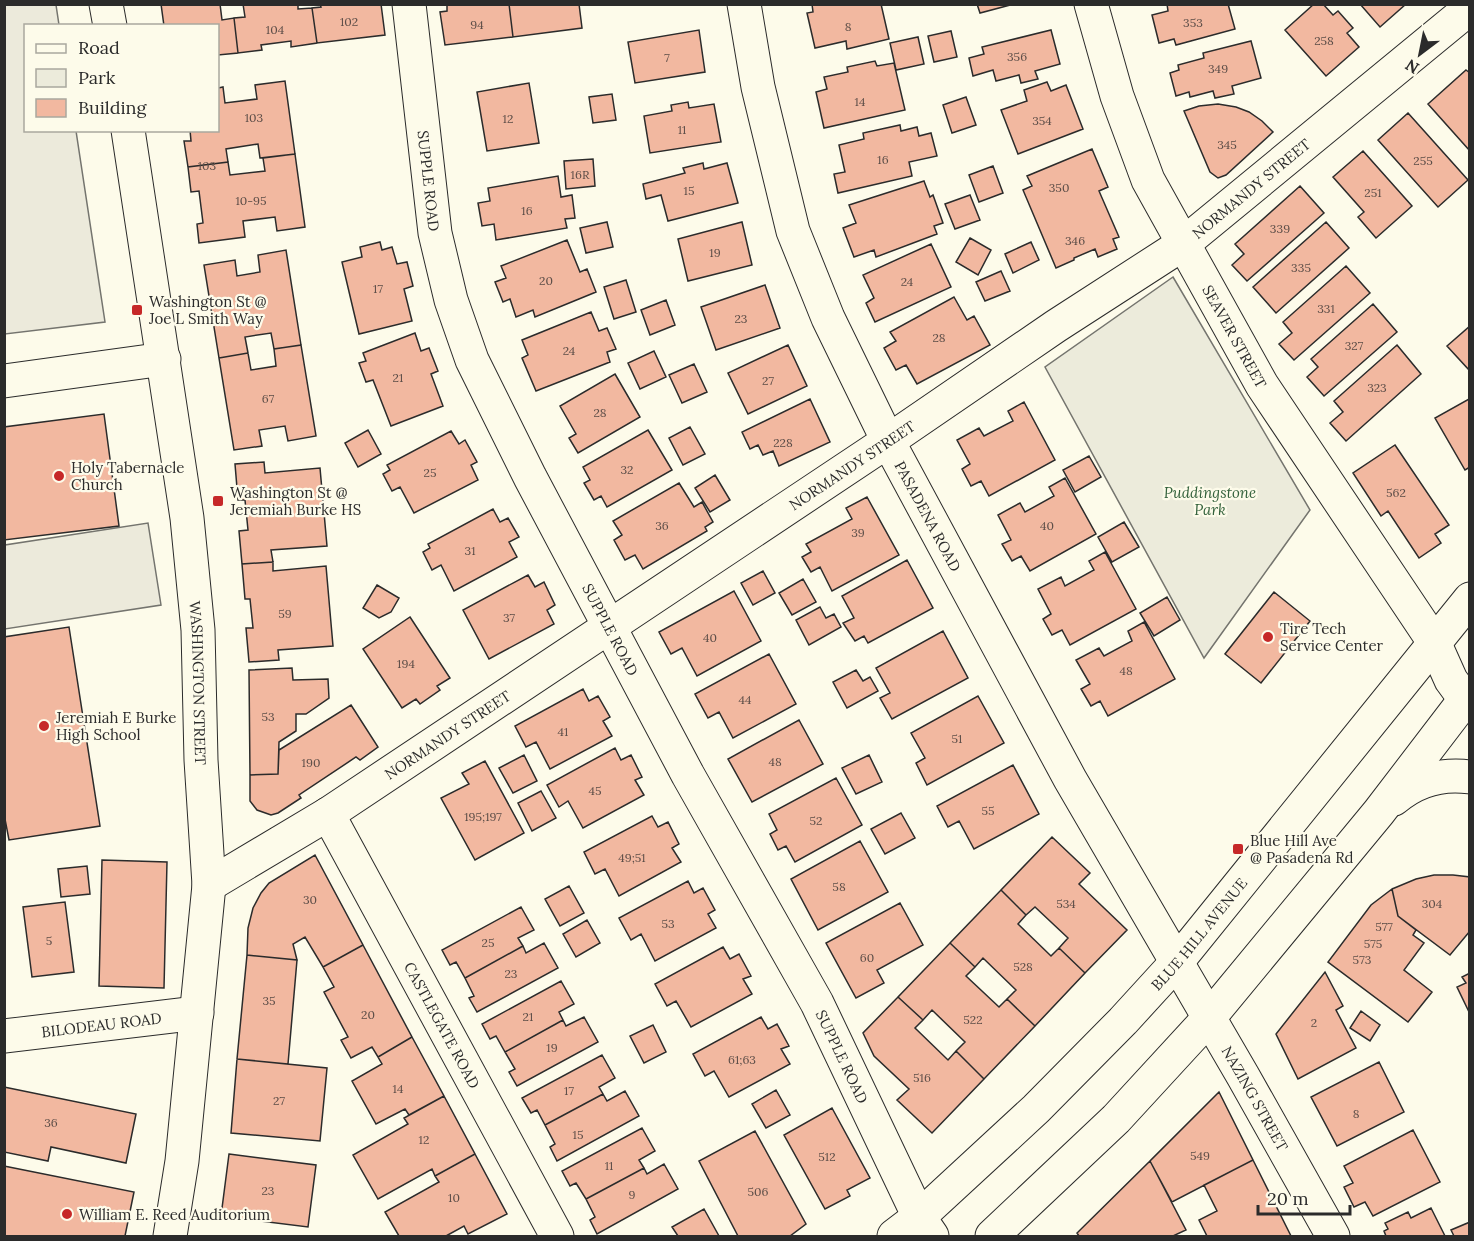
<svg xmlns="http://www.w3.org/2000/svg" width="1474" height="1241" font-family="Lora,serif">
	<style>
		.green { fill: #ecebdb; stroke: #74746e; stroke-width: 1.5 }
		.parking { fill: #eceadb; stroke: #74746e; stroke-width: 1.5 }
		.building { fill: #f2b8a0; stroke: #2b2b2b; stroke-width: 1.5 }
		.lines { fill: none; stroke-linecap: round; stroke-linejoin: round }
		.minor-casing { stroke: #2b2b2b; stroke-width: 35 }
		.major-casing { stroke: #2b2b2b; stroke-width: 35 }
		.minor { stroke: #fdfbea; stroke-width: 33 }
		.major { stroke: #fdfbea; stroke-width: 33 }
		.poi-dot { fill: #c62828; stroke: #fdfbea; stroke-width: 2 }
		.labels { text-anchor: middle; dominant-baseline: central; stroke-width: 4.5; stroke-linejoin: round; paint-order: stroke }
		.number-label { font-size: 12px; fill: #5d4e48 }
		.street-label { font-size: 15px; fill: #2b2b2b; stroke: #fdfbea }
		.poi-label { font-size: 15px; fill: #2b2b2b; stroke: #fdfbea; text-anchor: start }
		.park-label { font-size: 15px; font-style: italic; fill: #34623c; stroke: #fdfbea }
	</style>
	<rect width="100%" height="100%" fill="#fdfbea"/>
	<path class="green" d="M1173 277 1310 510 1204 658 1045 367Z"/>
	<path class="parking" d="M4 5H56L59 25 26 26V130L76 131 105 322 5 334Z
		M148 523 161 605 5 629V545Z"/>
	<path class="building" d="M161 4H220L222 20 234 18 238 53 218 55V26H164Z
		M243 4H298V9L312 8 317 43 291 47V41L261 45 262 50 238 53 234 18 245 17Z
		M320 4H381L385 35 317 43 312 8 321 7Z
		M447 4H509L513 37 445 45 440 12 447 11Z
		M509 4H579L582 28 513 37Z
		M812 4H881L889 39 847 49 846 41 815 48 807 13 813 12Z
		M977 4H1014L980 13Z
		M1167 4H1228L1235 29 1176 45 1174 39 1159 43 1152 15 1168 11Z
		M1314 4H1323L1333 15 1338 11 1353 28 1347 33 1359 47 1326 76 1285 30Z
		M1360 4H1406L1380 27Z
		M699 30 705 72 635 83 628 42Z
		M1051 30 1060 64 1035 71 1038 79 1021 83 1019 75 996 81 993 70 973 76 969 58 984 54 982 47Z
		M951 31 957 57 934 62 928 36Z
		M918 37 924 64 896 70 890 43Z
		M1251 41 1261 78 1232 86 1234 94 1215 98 1213 91 1190 97 1189 92 1176 96 1170 73 1179 70 1178 65 1204 58 1203 53Z
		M875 61 877 66 894 63 905 110 824 128 816 92 827 89 824 77 848 72 847 67Z
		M1466 70 1470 73V151L1428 104Z
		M285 81 295 154 260 158 258 144 226 149 228 162 188 167 184 141H191L190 130H218V88L223 87 225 103 257 99 255 85Z
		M1047 82 1051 91 1066 85 1083 129 1018 154 1001 110 1027 101 1024 90Z
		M529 83 539 143 487 151 477 92Z
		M612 94 616 120 593 123 589 97Z
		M966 97 976 125 952 133 943 105Z
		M688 102 689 108 714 104 721 142 650 153 644 116 672 111 671 105Z
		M1218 104 1236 107 1249 112 1262 121 1273 132 1226 175 1218 178 1210 172 1184 111 1199 106Z
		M1408 113 1468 180 1438 207 1378 140Z
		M900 125 901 131 917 127 919 136 931 133 937 156 909 162 912 176 838 193 834 174 845 172 839 145 864 139 863 133Z
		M1092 149 1108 187 1099 191 1119 237 1113 239 1117 249 1098 257 1095 249 1074 258V260L1056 268 1023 190 1032 186 1027 176Z
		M1363 151 1412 206 1376 238 1358 217 1364 212 1333 177Z
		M295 154 305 227 277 231 275 217 243 221 245 237 199 243 197 224 203 223 199 191 191 192 188 167 228 162 230 175 265 171 263 158Z
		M593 159 595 186 566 189 564 161Z
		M703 163 704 169 727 163 738 203 668 221 661 195 646 199 643 184 685 173 683 168Z
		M993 166 1003 193 979 202 969 175Z
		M558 176 561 197 572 195 575 218 565 219 567 228 496 240 494 224 482 226 478 203 490 201 488 188Z
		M924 181 930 197 933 195 943 223 934 226 937 234 876 257 874 250 854 257 843 228 856 223 849 205Z
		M1300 186 1324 213 1247 281 1232 265 1244 254 1235 244Z
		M970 195 980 220 955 229 945 204Z
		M607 222 613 247 586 253 580 228Z
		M742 222 752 265 688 281 678 239Z
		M1326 222 1349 248 1276 313 1253 287Z
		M970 238 991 250 978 275 956 262Z
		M567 240 580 272 587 269 596 292 535 317 533 310 516 317 510 299 503 302 495 282 506 278 501 266Z
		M380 242 382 250 392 247 397 264 407 262 413 286 404 289 412 321 359 334 342 262 362 257 360 247Z
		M1031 242 1039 260 1013 273 1005 254Z
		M931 244 951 287 875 322 866 303 874 298 863 275Z
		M286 250 301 345 274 349 271 333 245 337 248 353 219 358 204 265 235 260 237 276 260 272 258 255Z
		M1346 266 1370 293 1294 360 1279 344 1292 333 1283 322Z
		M1001 271 1010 291 985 301 976 282Z
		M626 280 636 312 614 319 604 287Z
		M765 285 780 328 716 350 701 307Z
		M954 297 967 320 974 316 990 345 917 384 906 365 896 370 884 348 896 341 890 332Z
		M666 300 675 325 650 335 641 310Z
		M1373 304 1397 332 1324 396 1307 377 1318 367 1311 359Z
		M591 312 599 331 607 328 616 349 607 352 610 362 536 391 522 358 528 355 522 340Z
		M1470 326V371L1447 346Z
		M415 333 421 351 429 348 438 371 431 374 443 406 391 426 373 380 366 382 359 363 366 361 363 353Z
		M301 345 316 436 288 441 285 426 259 430 262 446 234 450 219 358 248 353 251 370 276 366 274 349Z
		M788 345 807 386 748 414 728 373Z
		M1397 345 1421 374 1346 441 1330 423 1343 412 1334 401Z
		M654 351 666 377 640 389 628 363Z
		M694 364 707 392 682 403 669 375Z
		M615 374 640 417 578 453 569 438 576 434 560 406Z
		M810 399 830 442 779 466 773 451 763 455 758 445 750 449 742 432Z
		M1469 399 1470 467 1465 470 1435 418Z
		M1024 402 1055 460 989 496 981 481 971 486 962 469 970 464 957 440 979 428 984 436 1013 421 1008 411Z
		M104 414 119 526 4 540V427Z
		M690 427 705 454 683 465 669 438Z
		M368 430 381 454 358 467 345 443Z
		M648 430 672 470 607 507 601 496 594 500 584 483 590 480 583 467Z
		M451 431 459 444 465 440 477 462 471 465 478 480 414 513 400 487 392 491 383 474 390 470 387 465Z
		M1395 445 1449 525 1435 534 1441 543 1419 558 1388 511 1381 516 1353 473Z
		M1089 456 1101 477 1075 492 1063 470Z
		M264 462 265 473 320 468 327 546 271 550 273 562 242 564 239 531 248 530 245 500H238L235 464Z
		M715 475 730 500 710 512 695 488Z
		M1065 478 1096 534 1030 571 1021 556 1012 561 1002 544 1011 540 998 515 1020 503 1025 512 1054 496 1049 487Z
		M679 483 694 507 702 502 713 522 705 527 707 531 643 569 635 555 625 560 614 540 622 535 613 521Z
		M867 497 899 555 832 591 820 567 811 572 802 557 811 552 806 544 852 519 846 508Z
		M493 509 500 522 508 518 519 537 509 542 517 557 454 591 441 565 432 570 423 552 430 548 428 544Z
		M1124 522 1139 547 1112 562 1098 537Z
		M1105 552 1136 609 1070 645 1062 630 1052 635 1043 619 1051 614 1038 589 1061 577 1065 586 1094 570 1089 561Z
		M907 560 933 608 868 643 864 636 855 641 843 623 854 618 842 596Z
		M273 562V571L326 566 333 646 278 650 279 660 249 662 246 628H253L250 599H245L242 564Z
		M763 571 775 593 753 605 741 583Z
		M528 575 535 587 544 582 555 605 547 610 554 624 489 659 463 610Z
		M803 579 816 602 792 615 779 593Z
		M377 585 399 598 391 612 379 618 363 608Z
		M734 591 761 641 697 676 682 648 671 654 659 632Z
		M1274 592 1310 621 1261 683 1225 654Z
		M1167 597 1180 620 1154 636 1140 613Z
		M820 607 826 618 834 614 841 627 809 645 796 620Z
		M410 617 450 678 437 686 440 690 420 704 416 699 402 708 363 649Z
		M1144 622 1175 679 1108 716 1100 701 1091 706 1081 689 1090 684 1076 660 1099 648 1104 656 1132 641 1128 631Z
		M69 627 100 826 9 840 4 814V637Z
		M943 631 968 678 892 719 880 698 890 693 876 668Z
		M769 654 796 704 733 738 719 712 708 718 695 694Z
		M292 668 293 680 328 679 329 698 306 714H296V731L279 742 278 774 250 775 249 670Z
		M856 670 863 681 870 677 878 691 847 708 833 682Z
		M583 689 589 701 598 696 610 717 603 721 612 736 550 769 536 742 526 747 515 726Z
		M978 696 1004 743 927 785 916 763 925 758 911 733Z
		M351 705 378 747 360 760 356 757 299 795 301 798 278 813 271 815 257 810 250 801V775L278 774 279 750Z
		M799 720 823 764 752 802 728 759Z
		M615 748 621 760 631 755 642 777 635 780 644 795 583 828 568 801 559 807 547 785Z
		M524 755 537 781 513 793 499 768Z
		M869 755 882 782 856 794 842 768Z
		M485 761 524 833 475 860 441 798 469 784 462 773Z
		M1013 765 1039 814 974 849 959 821 948 827 937 806Z
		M836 778 862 825 795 862 786 846 778 850 770 834 777 830 769 814Z
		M541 791 556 818 532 831 518 803Z
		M901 813 915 838 885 854 871 829Z
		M652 816 658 827 668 822 679 844 672 848 681 862 619 896 605 869 595 874 584 852Z
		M1052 837 1090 873 1079 884 1127 930 1085 973 1059 948 1068 938 1035 907 1026 915 1001 890Z
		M860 841 888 892 818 930 791 879Z
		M315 855 363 945 323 967 305 937 293 944 297 960 247 955 248 928 253 908 261 893 269 883Z
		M102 860 167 862 164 988 99 986Z
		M87 866 90 894 61 897 58 869Z
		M1434 875H1453L1470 877V931L1450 955 1398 916 1392 889 1416 879Z
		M688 881 694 893 703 888 715 910 708 914 716 928 655 961 641 934 631 940 619 918Z
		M569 886 584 913 560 926 545 899Z
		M1392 889 1398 916 1416 930 1413 935 1424 943 1404 970 1432 992 1408 1022 1328 962 1371 905Z
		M1001 890 1026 915 1018 924 1051 956 1059 948 1085 973 1035 1026 1007 999 1016 990 983 958 975 967 950 943Z
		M65 902 74 972 32 977 23 907Z
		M900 903 923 945 877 970 884 983 856 998 826 943Z
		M521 907 534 930 518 938 523 946 465 978 456 962 450 965 442 950Z
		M587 920 600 943 576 957 563 934Z
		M544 943 558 968 477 1012 469 998 474 996 465 978 523 946 526 953Z
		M950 943 975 967 966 976 999 1007 1007 999 1035 1026 984 1079 956 1051 965 1042 932 1010 923 1020 898 997Z
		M363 945 412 1037 378 1057 372 1047 351 1058 341 1040 348 1037 324 992 334 987 323 967Z
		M723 947 730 959 739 954 751 976 743 979 752 994 691 1027 676 1001 667 1006 655 984Z
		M247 955 297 960 288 1064 237 1059Z
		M1325 972 1343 1006 1336 1010 1356 1048 1298 1079 1276 1034Z
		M1470 973V1014L1457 987 1466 983 1462 977Z
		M561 981 574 1004 559 1012 563 1020 505 1052 496 1036 490 1039 482 1024Z
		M898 997 923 1020 915 1028 948 1060 956 1051 984 1079 932 1133 897 1100 909 1089 874 1056 863 1033Z
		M1361 1011 1380 1025 1370 1041 1350 1028Z
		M584 1017 598 1042 517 1086 509 1072 515 1069 505 1052 563 1020 566 1026Z
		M761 1017 768 1029 777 1024 789 1046 781 1049 790 1064 729 1097 714 1071 705 1076 693 1054Z
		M653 1025 666 1052 644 1063 630 1036Z
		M412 1037 444 1096 409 1115 405 1109 376 1124 352 1081 382 1064 378 1057Z
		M602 1055 615 1078 599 1087 603 1094 545 1125 537 1110 531 1113 522 1098Z
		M237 1059 327 1068 320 1141 231 1133Z
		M1379 1062 1404 1112 1337 1146 1311 1097Z
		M4 1087 136 1114 126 1163 51 1147 48 1161 4 1152Z
		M776 1090 790 1115 766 1128 752 1104Z
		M625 1091 639 1116 557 1161 550 1147 555 1144 545 1125 603 1094 607 1101Z
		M1219 1092 1253 1160 1172 1202 1150 1161Z
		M444 1096 475 1154 435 1176 432 1169 378 1199 353 1155 408 1124 404 1118Z
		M832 1108 870 1178 847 1190 850 1196 825 1209 784 1135Z
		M642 1128 655 1151 639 1160 644 1168 586 1199 576 1183 570 1186 562 1171Z
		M1413 1130 1440 1182 1373 1216 1365 1202 1354 1207 1344 1187 1353 1183 1344 1166Z
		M755 1131 806 1224 790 1236H738L699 1161Z
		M229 1154 316 1165 308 1227 221 1216Z
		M475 1154 507 1214 468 1234 464 1226 446 1236H399L385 1212 439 1182 435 1176Z
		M1253 1160 1291 1236H1207L1199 1220 1217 1211 1204 1185Z
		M1150 1161 1186 1230 1173 1236H1079L1077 1233Z
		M664 1164 678 1189 597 1234 590 1220 595 1217 586 1199 644 1168 647 1174Z
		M4 1166 134 1192 125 1236H4Z
		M1431 1208 1445 1236H1386L1384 1231 1388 1229 1385 1223 1408 1212 1411 1218Z
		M704 1209 719 1236H678L672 1227Z
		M1470 1222V1236H1454L1451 1230Z"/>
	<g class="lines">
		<defs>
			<g id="minor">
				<path id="s1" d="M409 4 435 233 451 300 472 360 530 477 688 775 817 1003 919 1217 932 1236"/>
				<path id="s2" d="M744 4 758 87 793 231 828 318 888 441 1070 779 1243 1076 1333 1236"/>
				<path id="s3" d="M1091 4 1117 96 1148 180 1262 385 1434 642"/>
				<path d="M4 381 164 359"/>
				<path id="s4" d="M328 814 557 1236"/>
				<path id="s5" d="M209 885 328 814 888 441 1056 326 1183 244 1470 8"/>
				<path id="s6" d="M4 1036 197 1013"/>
			</g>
			<g id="major">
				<path d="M106 4 110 26"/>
				<path id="s7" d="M128 130 187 518 198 630 201 760 209 885 182 1161 170 1236"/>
				<path d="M1434 642 1451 680 1470 706"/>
				<path d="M1394 799C1415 781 1442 773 1470 777"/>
				<path id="s8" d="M894 1236 919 1217 1036 1109 1123 1021 1176 963 1470 599"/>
				<path d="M992 1236 1116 1119 1208 1019 1379 812 1470 693"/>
			</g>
		</defs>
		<use href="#minor" class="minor-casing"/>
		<use href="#major" class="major-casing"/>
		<use href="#minor" class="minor"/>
		<use href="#major" class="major"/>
	</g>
	<g class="poi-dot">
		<rect x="131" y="304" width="12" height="12" rx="3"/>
		<circle cx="59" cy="476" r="6"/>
		<rect x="212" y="495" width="12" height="12" rx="3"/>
		<circle cx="1268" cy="637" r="6"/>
		<circle cx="44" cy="726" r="6"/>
		<rect x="1232" y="843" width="12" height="12" rx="3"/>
		<circle cx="67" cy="1214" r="6"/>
	</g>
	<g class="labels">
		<g class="number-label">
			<text x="349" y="21">102</text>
			<text x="1193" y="22">353</text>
			<text x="477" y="24">94</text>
			<text x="848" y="26">8</text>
			<text x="275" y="29">104</text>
			<text x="1324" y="40">258</text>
			<text x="1017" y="56">356</text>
			<text x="667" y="57">7</text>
			<text x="1218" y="68">349</text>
			<text x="860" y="101">14</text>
			<text x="254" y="117">103</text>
			<text x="508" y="118">12</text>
			<text x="1042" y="120">354</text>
			<text x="682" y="129">11</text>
			<text x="1227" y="144">345</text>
			<text x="883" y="159">16</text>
			<text x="1423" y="160">255</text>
			<text x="207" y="165">103</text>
			<text x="580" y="174">16R</text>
			<text x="1059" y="187">350</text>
			<text x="689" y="190">15</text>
			<text x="1373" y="192">251</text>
			<text x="251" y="200">10-95</text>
			<text x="527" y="210">16</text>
			<text x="1280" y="228">339</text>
			<text x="1075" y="240">346</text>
			<text x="715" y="252">19</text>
			<text x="1301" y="267">335</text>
			<text x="546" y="280">20</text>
			<text x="907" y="281">24</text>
			<text x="378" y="288">17</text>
			<text x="1326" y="308">331</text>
			<text x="741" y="318">23</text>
			<text x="939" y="337">28</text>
			<text x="1354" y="345">327</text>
			<text x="569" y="350">24</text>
			<text x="398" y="377">21</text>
			<text x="768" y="380">27</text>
			<text x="1377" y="387">323</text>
			<text x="268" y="398">67</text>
			<text x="600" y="412">28</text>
			<text x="783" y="442">228</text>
			<text x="627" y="469">32</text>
			<text x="430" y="472">25</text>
			<text x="1396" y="492">562</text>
			<text x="662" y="525">36</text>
			<text x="1047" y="525">40</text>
			<text x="858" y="532">39</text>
			<text x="470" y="550">31</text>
			<text x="285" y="613">59</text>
			<text x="509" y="617">37</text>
			<text x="710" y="637">40</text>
			<text x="406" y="663">194</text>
			<text x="1126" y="670">48</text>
			<text x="745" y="699">44</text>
			<text x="268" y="716">53</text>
			<text x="563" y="731">41</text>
			<text x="957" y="738">51</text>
			<text x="775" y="761">48</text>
			<text x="311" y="762">190</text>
			<text x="595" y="790">45</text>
			<text x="988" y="810">55</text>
			<text x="483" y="816">195;197</text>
			<text x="816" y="820">52</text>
			<text x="632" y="857">49;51</text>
			<text x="839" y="886">58</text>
			<text x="310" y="899">30</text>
			<text x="1066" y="903">534</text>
			<text x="1432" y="903">304</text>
			<text x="668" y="923">53</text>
			<text x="1384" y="926">577</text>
			<text x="49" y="940">5</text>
			<text x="488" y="942">25</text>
			<text x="1373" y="943">575</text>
			<text x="867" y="957">60</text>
			<text x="1362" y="959">573</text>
			<text x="1023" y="966">528</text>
			<text x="511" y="973">23</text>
			<text x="269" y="1000">35</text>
			<text x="368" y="1014">20</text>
			<text x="528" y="1016">21</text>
			<text x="973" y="1019">522</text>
			<text x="1314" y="1022">2</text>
			<text x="552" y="1047">19</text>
			<text x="742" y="1059">61;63</text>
			<text x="922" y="1077">516</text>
			<text x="398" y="1088">14</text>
			<text x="569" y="1090">17</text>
			<text x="279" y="1100">27</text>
			<text x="1356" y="1113">8</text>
			<text x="51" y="1122">36</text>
			<text x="578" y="1134">15</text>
			<text x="424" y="1139">12</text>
			<text x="1200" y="1155">549</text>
			<text x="827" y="1156">512</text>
			<text x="609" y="1165">11</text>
			<text x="268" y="1190">23</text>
			<text x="758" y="1191">506</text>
			<text x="632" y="1194">9</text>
			<text x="454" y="1197">10</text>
		</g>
		<g class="street-label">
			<text stroke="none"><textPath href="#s1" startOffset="178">SUPPLE ROAD</textPath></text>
			<text stroke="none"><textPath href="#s5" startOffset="1254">NORMANDY STREET</textPath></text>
			<text stroke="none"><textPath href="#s3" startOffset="364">SEAVER STREET</textPath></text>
			<text stroke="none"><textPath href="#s5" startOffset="768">NORMANDY STREET</textPath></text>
			<text stroke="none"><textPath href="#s2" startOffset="548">PASADENA ROAD</textPath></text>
			<text stroke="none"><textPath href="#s1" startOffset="666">SUPPLE ROAD</textPath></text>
			<text stroke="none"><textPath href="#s7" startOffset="558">WASHINGTON STREET</textPath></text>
			<text stroke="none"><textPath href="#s5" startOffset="282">NORMANDY STREET</textPath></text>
			<text stroke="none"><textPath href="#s8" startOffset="430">BLUE HILL AVENUE</textPath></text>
			<text stroke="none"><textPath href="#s6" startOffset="98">BILODEAU ROAD</textPath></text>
			<text stroke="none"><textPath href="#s4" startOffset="240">CASTLEGATE ROAD</textPath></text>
			<text stroke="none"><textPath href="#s1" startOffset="1152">SUPPLE ROAD</textPath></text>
			<text stroke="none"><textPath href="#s2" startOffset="1216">NAZING STREET</textPath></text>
		</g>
		<g class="poi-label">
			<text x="149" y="301">Washington St @<tspan x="149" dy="17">Joe L Smith Way</tspan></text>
			<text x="71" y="467">Holy Tabernacle<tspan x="71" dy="17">Church</tspan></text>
			<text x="230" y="492">Washington St @<tspan x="230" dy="17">Jeremiah Burke HS</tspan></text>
			<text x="1280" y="628">Tire Tech<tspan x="1280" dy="17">Service Center</tspan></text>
			<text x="56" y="717">Jeremiah E Burke<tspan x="56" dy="17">High School</tspan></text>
			<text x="1250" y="840">Blue Hill Ave<tspan x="1250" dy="17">@ Pasadena Rd</tspan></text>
			<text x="79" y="1214">William E. Reed Auditorium</text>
		</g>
		<g class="park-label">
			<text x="1210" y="492">Puddingstone<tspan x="1210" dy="17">Park</tspan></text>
		</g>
	</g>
	<rect width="1474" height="1241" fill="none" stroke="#2b2b2b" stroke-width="12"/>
	<rect x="24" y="24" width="195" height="108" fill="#fdfbea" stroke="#a9a89e" stroke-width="1.5"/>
	<rect x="36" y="44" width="30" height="9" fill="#fdfbea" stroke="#a9a89e" stroke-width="1.5"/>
	<text x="78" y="54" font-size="18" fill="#2b2b2b">Road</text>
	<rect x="36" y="69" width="30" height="18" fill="#ecebdb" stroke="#a9a89e" stroke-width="1.5"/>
	<text x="78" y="84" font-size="18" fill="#2b2b2b">Park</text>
	<rect x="36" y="99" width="30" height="18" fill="#f2b8a0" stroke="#a9a89e" stroke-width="1.5"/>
	<text x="78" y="114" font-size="18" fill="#2b2b2b">Building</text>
	<g transform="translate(1420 54) rotate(212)" stroke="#fdfbea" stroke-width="4.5" paint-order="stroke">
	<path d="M0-4.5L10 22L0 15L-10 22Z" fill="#2b2b2b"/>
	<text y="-9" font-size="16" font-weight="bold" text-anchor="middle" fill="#2b2b2b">N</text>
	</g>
	<path d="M1258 1205v9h92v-9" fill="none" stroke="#2b2b2b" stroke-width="3"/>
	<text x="1267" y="1205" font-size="18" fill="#2b2b2b" stroke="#fdfbea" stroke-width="4.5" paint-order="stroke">20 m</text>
</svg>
